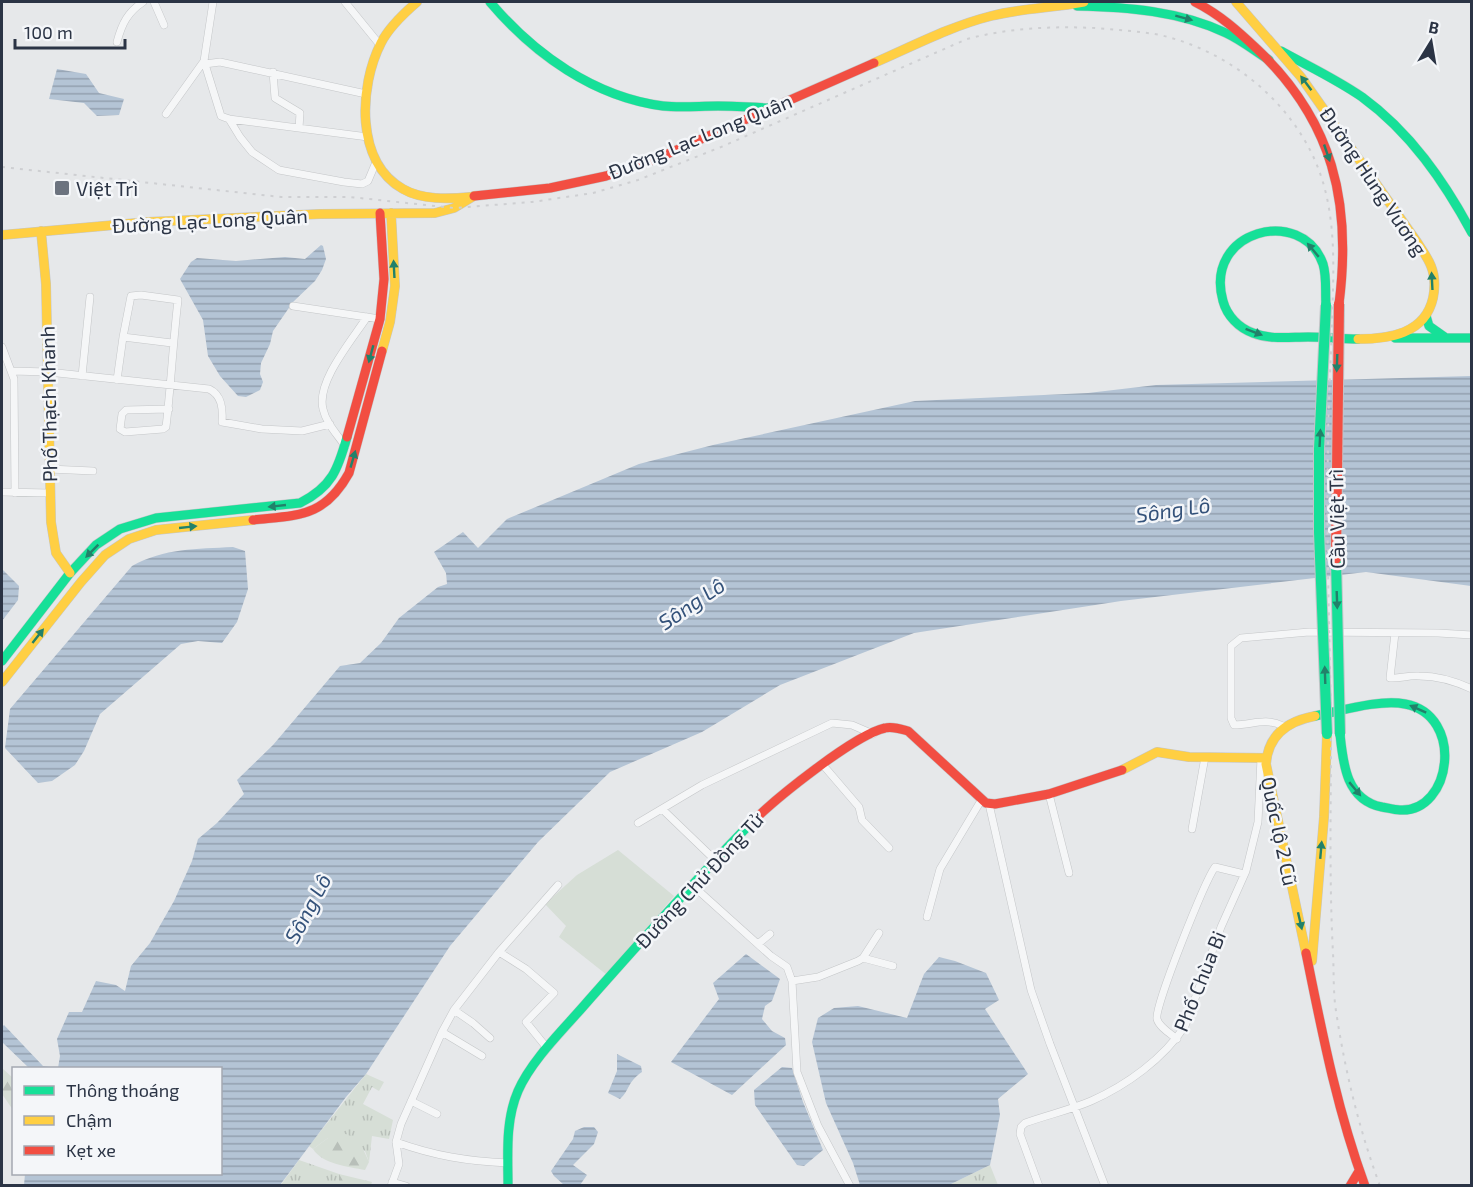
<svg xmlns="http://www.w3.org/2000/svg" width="1473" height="1187" font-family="'Exo 2',sans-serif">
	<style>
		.grass { fill: url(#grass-tufts) }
		.forest { fill: url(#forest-firs) }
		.park { fill: #d6ded6 }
		.water { fill: url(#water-rules) }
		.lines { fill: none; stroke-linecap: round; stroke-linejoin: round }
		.street-casing { stroke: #c4c6c8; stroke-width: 8 }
		.fast-casing { stroke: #c4c6c8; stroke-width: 10 }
		.slow-casing { stroke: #c4c6c8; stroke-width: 10 }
		.jam-casing { stroke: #c4c6c8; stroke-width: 10 }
		.street { stroke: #f5f6f7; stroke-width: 7 }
		.fast { stroke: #16e098; stroke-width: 9 }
		.slow { stroke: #ffcf43; stroke-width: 9 }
		.jam { stroke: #f24e42; stroke-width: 9 }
		.rail { stroke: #cecfd2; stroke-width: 2; stroke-dasharray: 3 6; stroke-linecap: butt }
		.fast-bridge-casing { stroke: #c2c5c8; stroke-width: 12; stroke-linecap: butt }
		.jam-bridge-casing { stroke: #c2c5c8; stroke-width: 12; stroke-linecap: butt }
		.fast-bridge { stroke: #16e098; stroke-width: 10 }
		.jam-bridge { stroke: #f24e42; stroke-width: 10 }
		.oneway { fill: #22816a }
		.poi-dot { fill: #6c737f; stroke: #f4f6f9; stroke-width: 2 }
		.labels { text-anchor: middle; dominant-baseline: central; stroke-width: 5; stroke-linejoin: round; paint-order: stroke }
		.street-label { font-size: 20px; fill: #2b3445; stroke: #f4f6f9 }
		.poi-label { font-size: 20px; fill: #2b3445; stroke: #f4f6f9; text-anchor: start }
		.water-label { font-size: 21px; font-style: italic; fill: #34527a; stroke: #f4f6f9 }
	</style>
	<defs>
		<pattern id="grass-tufts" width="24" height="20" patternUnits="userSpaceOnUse" patternTransform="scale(1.5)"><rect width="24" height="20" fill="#d6ded6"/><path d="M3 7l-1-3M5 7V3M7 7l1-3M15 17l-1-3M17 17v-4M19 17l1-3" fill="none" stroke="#b8bfb9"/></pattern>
		<pattern id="forest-firs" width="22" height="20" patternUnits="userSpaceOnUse" patternTransform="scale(1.5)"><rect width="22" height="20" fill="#d6ded6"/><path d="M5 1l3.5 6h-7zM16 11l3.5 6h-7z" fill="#b8bfb9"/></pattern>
		<pattern id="water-rules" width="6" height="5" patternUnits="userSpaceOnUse" patternTransform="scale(1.5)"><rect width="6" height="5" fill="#b4c4d5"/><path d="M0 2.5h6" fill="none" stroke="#93a0af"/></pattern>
	</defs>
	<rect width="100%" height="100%" fill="#e6e8ea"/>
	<path class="grass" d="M366 1074 384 1082 379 1091 372 1087 363 1104 393 1120 389 1139 372 1136 369 1162 365 1151 328 1138 313 1149 309 1146Z
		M299 1160 339 1174V1185L280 1186Z
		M990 1165 998 1185H949Z"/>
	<path class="forest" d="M2 1068 13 1078V1110L2 1094Z
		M346 1134 358 1138 369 1162 365 1170C349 1167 322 1164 313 1149L328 1138Z
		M339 1174 372 1182 371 1185H339Z"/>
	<path class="park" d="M618 850 674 896 607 975 559 937 566 926 545 904 577 875Z"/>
	<path class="water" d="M57 69 86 74 99 93 124 99 119 115 97 116 84 103 49 99Z
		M321 245 323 246 326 259 322 270 315 281 293 302 273 331 270 344 261 363 260 374 263 382 260 390 246 397 238 396 220 376 208 356 203 320 180 279 191 262 197 258 236 261 285 257 305 259Z
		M1471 376V586L1366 572 1121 601 914 633 780 685 702 732 610 772 538 842 450 946 366 1074 346 1097 280 1185H24L25 1174H220V1068H29L2 1042V1027L4 1025 43 1066 58 1068 60 1056 57 1039 69 1012H82L96 981 116 985 125 991 131 966 150 943 174 901 192 861 198 839 217 823 244 794 237 780 273 745 340 666 360 663 381 643 399 618 438 587 447 584 446 573 434 552 463 532 478 548 507 519 639 464 713 445 915 401 1088 393 1156 385Z
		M233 547 245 551 248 589 237 622 222 643 198 641 181 644 100 714 84 751 75 765 52 781 38 783 5 748 10 709 132 566C165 548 196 549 233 547Z
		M2 569 19 586 18 600 2 621Z
		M746 954 780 979 772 1001 765 1006 762 1019 772 1031 785 1038 786 1045 732 1095 671 1062 719 999 713 983Z
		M939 957 955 961 986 973 999 1000 985 1009 1028 1074 998 1099 1000 1115 990 1165 949 1185H860L853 1163 826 1103 812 1042 818 1018 834 1008 858 1006 907 1018 924 974Z
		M617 1054 641 1066 642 1072C627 1082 630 1090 620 1099L608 1093 617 1071Z
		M782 1067 792 1068 803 1102 823 1150 804 1166 797 1165 755 1105 754 1090Z
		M584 1127H594L598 1132 594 1144 573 1165 587 1175 580 1185H564L554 1176 551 1171 573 1139 575 1131Z"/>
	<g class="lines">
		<defs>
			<path id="street" d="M154 2 164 25
				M213 2 204 61 221 116 229 119 368 137
				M345 2 380 45
				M117 42C122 23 128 12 143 2
				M205 64 220 62 366 94
				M273 72 275 98 300 113 299 128
				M166 114 204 61
				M229 119 240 137 252 152 279 170 344 182 362 184 368 181 376 162
				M293 306 380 319
				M123 337 131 296 141 295 178 300C173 342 171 385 166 427L163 429 125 432 120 429 122 414 126 410 169 409
				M2 347 14 379 15 493
				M12 371 48 372 209 389C222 395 223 409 222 422L262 429 302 431 330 424
				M82 376 90 297
				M117 380 123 337 172 343
				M345 446C337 434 326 423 323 409 316 382 352 340 367 317
				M49 469 93 471
				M2 492 49 493
				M1395 633 1390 678C1399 679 1409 675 1419 676 1438 676 1455 681 1472 689
				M1283 726C1264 717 1253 725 1234 725L1231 718V646L1241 638 1309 632 1438 633 1472 635
				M823 765 859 807 862 820 889 848
				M1049 794 1069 873
				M989 804 1031 990 1050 1044 1105 1186
				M662 809 714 859
				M638 823 702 785 832 723 852 725 873 734
				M1192 829 1205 757
				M691 884 771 956 787 967 792 981 797 1072 818 1126 850 1186
				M927 917 940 869 982 799
				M758 944 770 934
				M499 952 526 969 554 993 526 1022 547 1048
				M863 958 893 966
				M792 981 818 977 858 961 863 958 879 933
				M454 1010 473 1023 490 1038
				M442 1032 482 1056
				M1177 1039C1171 1034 1159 1027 1157 1019 1154 1007 1205 881 1215 867L1244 874
				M411 1101 437 1114
				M396 1142C435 1156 467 1161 508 1163
				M392 1182 406 1186
				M391 1186 399 1164 396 1142 401 1124 442 1032 454 1010 499 952 558 885
				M1039 1186 1020 1134 1021 1127 1025 1123C1047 1115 1070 1110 1091 1101 1127 1085 1163 1059 1185 1026L1221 927 1246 871 1258 822 1261 758"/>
			<path id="fast" d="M490 2C534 54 594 97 663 106 681 108 699 106 718 106 734 106 751 107 768 108
				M1077 6C1127 7 1180 11 1226 33 1241 40 1255 51 1269 60
				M1281 51C1308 66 1336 79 1362 97 1410 132 1444 181 1472 233
				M1326 305C1325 292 1327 277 1323 264 1302 205 1203 230 1223 301 1227 316 1239 328 1253 333 1271 340 1290 337 1308 337 1325 337 1342 339 1358 339
				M1426 316 1429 326 1446 338
				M1395 338H1472
				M2 661 70 573 96 545 120 529 156 518 300 503C332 487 338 469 347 437
				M1315 716C1341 711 1379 699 1405 704 1465 715 1452 813 1400 810 1394 810 1388 808 1382 807 1346 800 1343 763 1340 734
				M508 1186C508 1155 505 1121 518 1091 532 1059 565 1028 588 1001 641 941 695 880 751 823"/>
			<path id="slow" d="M417 2C403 14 389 27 381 43 359 86 355 162 403 189 422 200 448 199 470 197
				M1236 2 1301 77 1417 242C1422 250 1428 258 1431 266 1435 276 1435 288 1433 298 1425 334 1389 339 1358 339
				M874 63C913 46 951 26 991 16 1022 8 1053 8 1084 2
				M41 231 46 284 51 522 56 553 70 573
				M2 235 148 222 320 214 435 213 454 208 474 196
				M382 351 390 322 395 286 391 213
				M2 682 81 582 105 555 129 539 156 530 253 520
				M1122 770 1157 752 1189 757 1266 758
				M1306 953 1266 764C1268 735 1288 721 1315 716
				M1312 961 1324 817 1327 734"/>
			<path id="jam" d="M1195 2C1219 14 1238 31 1257 49 1333 121 1352 202 1339 304
				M474 196 550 188 606 176 656 159 874 63
				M347 437 380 319 384 279 380 213
				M253 520C298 515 324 518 349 473L382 351
				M751 823C775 799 854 735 885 728 893 726 901 729 908 731L986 803 995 804 1049 794 1122 770
				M1306 953C1322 1032 1337 1110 1365 1186
				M1350 1186 1359 1171"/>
		</defs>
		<use href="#street" class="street-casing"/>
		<use href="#fast" class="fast-casing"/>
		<use href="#slow" class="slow-casing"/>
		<use href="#jam" class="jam-casing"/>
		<use href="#street" class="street"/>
		<use href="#fast" class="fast"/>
		<use href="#slow" class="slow"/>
		<use href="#jam" class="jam"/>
		<path class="rail" d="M2 167 281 197H350L454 208 532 202 593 193 638 180 721 147 967 39C1009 28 1051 26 1095 28 1117 30 1138 31 1160 35 1225 50 1284 95 1313 156 1337 207 1334 264 1332 319 1331 362 1328 406 1328 449 1326 542 1330 636 1331 730 1331 804 1329 879 1333 953 1334 972 1333 992 1336 1011 1345 1071 1359 1129 1380 1186"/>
		<defs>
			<path id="fast-bridge" d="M1326 305 1319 449V532L1327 734
				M1336 559 1340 734"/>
			<path id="jam-bridge" d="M1336 559 1339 304"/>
		</defs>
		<use href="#fast-bridge" class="fast-bridge-casing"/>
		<use href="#jam-bridge" class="jam-bridge-casing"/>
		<use href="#fast-bridge" class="fast-bridge"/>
		<use href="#jam-bridge" class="jam-bridge"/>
	</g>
	<defs><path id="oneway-solid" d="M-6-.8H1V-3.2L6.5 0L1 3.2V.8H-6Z" transform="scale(1.5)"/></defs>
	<g class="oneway">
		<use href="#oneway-solid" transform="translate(1184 18) rotate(15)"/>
		<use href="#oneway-solid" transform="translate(1306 83) rotate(-127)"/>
		<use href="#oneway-solid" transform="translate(1327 153) rotate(71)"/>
		<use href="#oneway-solid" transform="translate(1313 250) rotate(-130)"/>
		<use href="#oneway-solid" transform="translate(394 269) rotate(-93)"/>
		<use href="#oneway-solid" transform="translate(1432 281) rotate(-93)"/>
		<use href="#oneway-solid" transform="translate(1254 332) rotate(21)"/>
		<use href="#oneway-solid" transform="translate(371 354) rotate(105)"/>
		<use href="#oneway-solid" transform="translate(1337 363) rotate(92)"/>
		<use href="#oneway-solid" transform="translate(1320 438) rotate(-87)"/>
		<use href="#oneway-solid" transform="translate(353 459) rotate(-74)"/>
		<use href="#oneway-solid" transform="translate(277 506) rotate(174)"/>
		<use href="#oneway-solid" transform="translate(188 527) rotate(-6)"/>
		<use href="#oneway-solid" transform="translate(92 551) rotate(135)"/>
		<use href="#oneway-solid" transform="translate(1337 600) rotate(88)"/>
		<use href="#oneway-solid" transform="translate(38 636) rotate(-52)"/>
		<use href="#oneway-solid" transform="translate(1325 675) rotate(-92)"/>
		<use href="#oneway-solid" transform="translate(1418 709) rotate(-156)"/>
		<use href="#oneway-solid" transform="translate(1355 789) rotate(50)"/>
		<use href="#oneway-solid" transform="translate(1321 850) rotate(-85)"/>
		<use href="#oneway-solid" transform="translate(1300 921) rotate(77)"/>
	</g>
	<rect class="poi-dot" x="54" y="180" width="16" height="16" rx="3"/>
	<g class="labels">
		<g class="street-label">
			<text transform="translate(700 136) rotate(-22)">Đường Lạc Long Quân</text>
			<text transform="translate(1374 181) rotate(56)">Đường Hùng Vương</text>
			<text transform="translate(210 220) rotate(-3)">Đường Lạc Long Quân</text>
			<text transform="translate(48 404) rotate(-91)">Phố Thạch Khanh</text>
			<text transform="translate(1336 519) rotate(-91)">Cầu Việt Trì</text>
			<text transform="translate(1280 831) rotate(78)">Quốc lộ 2 Cũ</text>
			<text transform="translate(699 880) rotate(-47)">Đường Chử Đồng Tử</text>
			<text transform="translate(1199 981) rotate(-68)">Phố Chùa Bi</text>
		</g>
		<g class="poi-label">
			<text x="76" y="188">Việt Trì</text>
		</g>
		<g class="water-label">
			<text transform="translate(1173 509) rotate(-8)">Sông Lô</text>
			<text transform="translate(691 603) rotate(-34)">Sông Lô</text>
			<text transform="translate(307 908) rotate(-62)">Sông Lô</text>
		</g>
	</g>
	<rect width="1473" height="1187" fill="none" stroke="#2b3445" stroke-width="6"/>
	<rect x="12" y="1067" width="210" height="108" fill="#f4f6f9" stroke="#a4a8b1" stroke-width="1.5"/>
	<rect x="24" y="1086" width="30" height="9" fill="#16e098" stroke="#a4a8b1" stroke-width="1.5"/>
	<text x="66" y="1097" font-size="18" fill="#2b3445">Thông thoáng</text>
	<rect x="24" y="1116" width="30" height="9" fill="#ffcf43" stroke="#a4a8b1" stroke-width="1.5"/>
	<text x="66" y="1127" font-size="18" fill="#2b3445">Chậm</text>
	<rect x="24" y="1146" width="30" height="9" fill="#f24e42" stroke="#a4a8b1" stroke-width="1.5"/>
	<text x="66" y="1157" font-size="18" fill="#2b3445">Kẹt xe</text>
	<g transform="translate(1431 42) rotate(11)" stroke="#f4f6f9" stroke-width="4.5" paint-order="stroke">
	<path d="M0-4.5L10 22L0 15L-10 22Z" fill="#2b3445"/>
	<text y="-9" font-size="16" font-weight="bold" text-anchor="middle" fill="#2b3445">B</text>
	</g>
	<path d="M15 39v9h110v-9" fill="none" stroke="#2b3445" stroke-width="3"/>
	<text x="24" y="39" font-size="18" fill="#2b3445" stroke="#f4f6f9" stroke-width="4.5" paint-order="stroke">100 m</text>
</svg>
